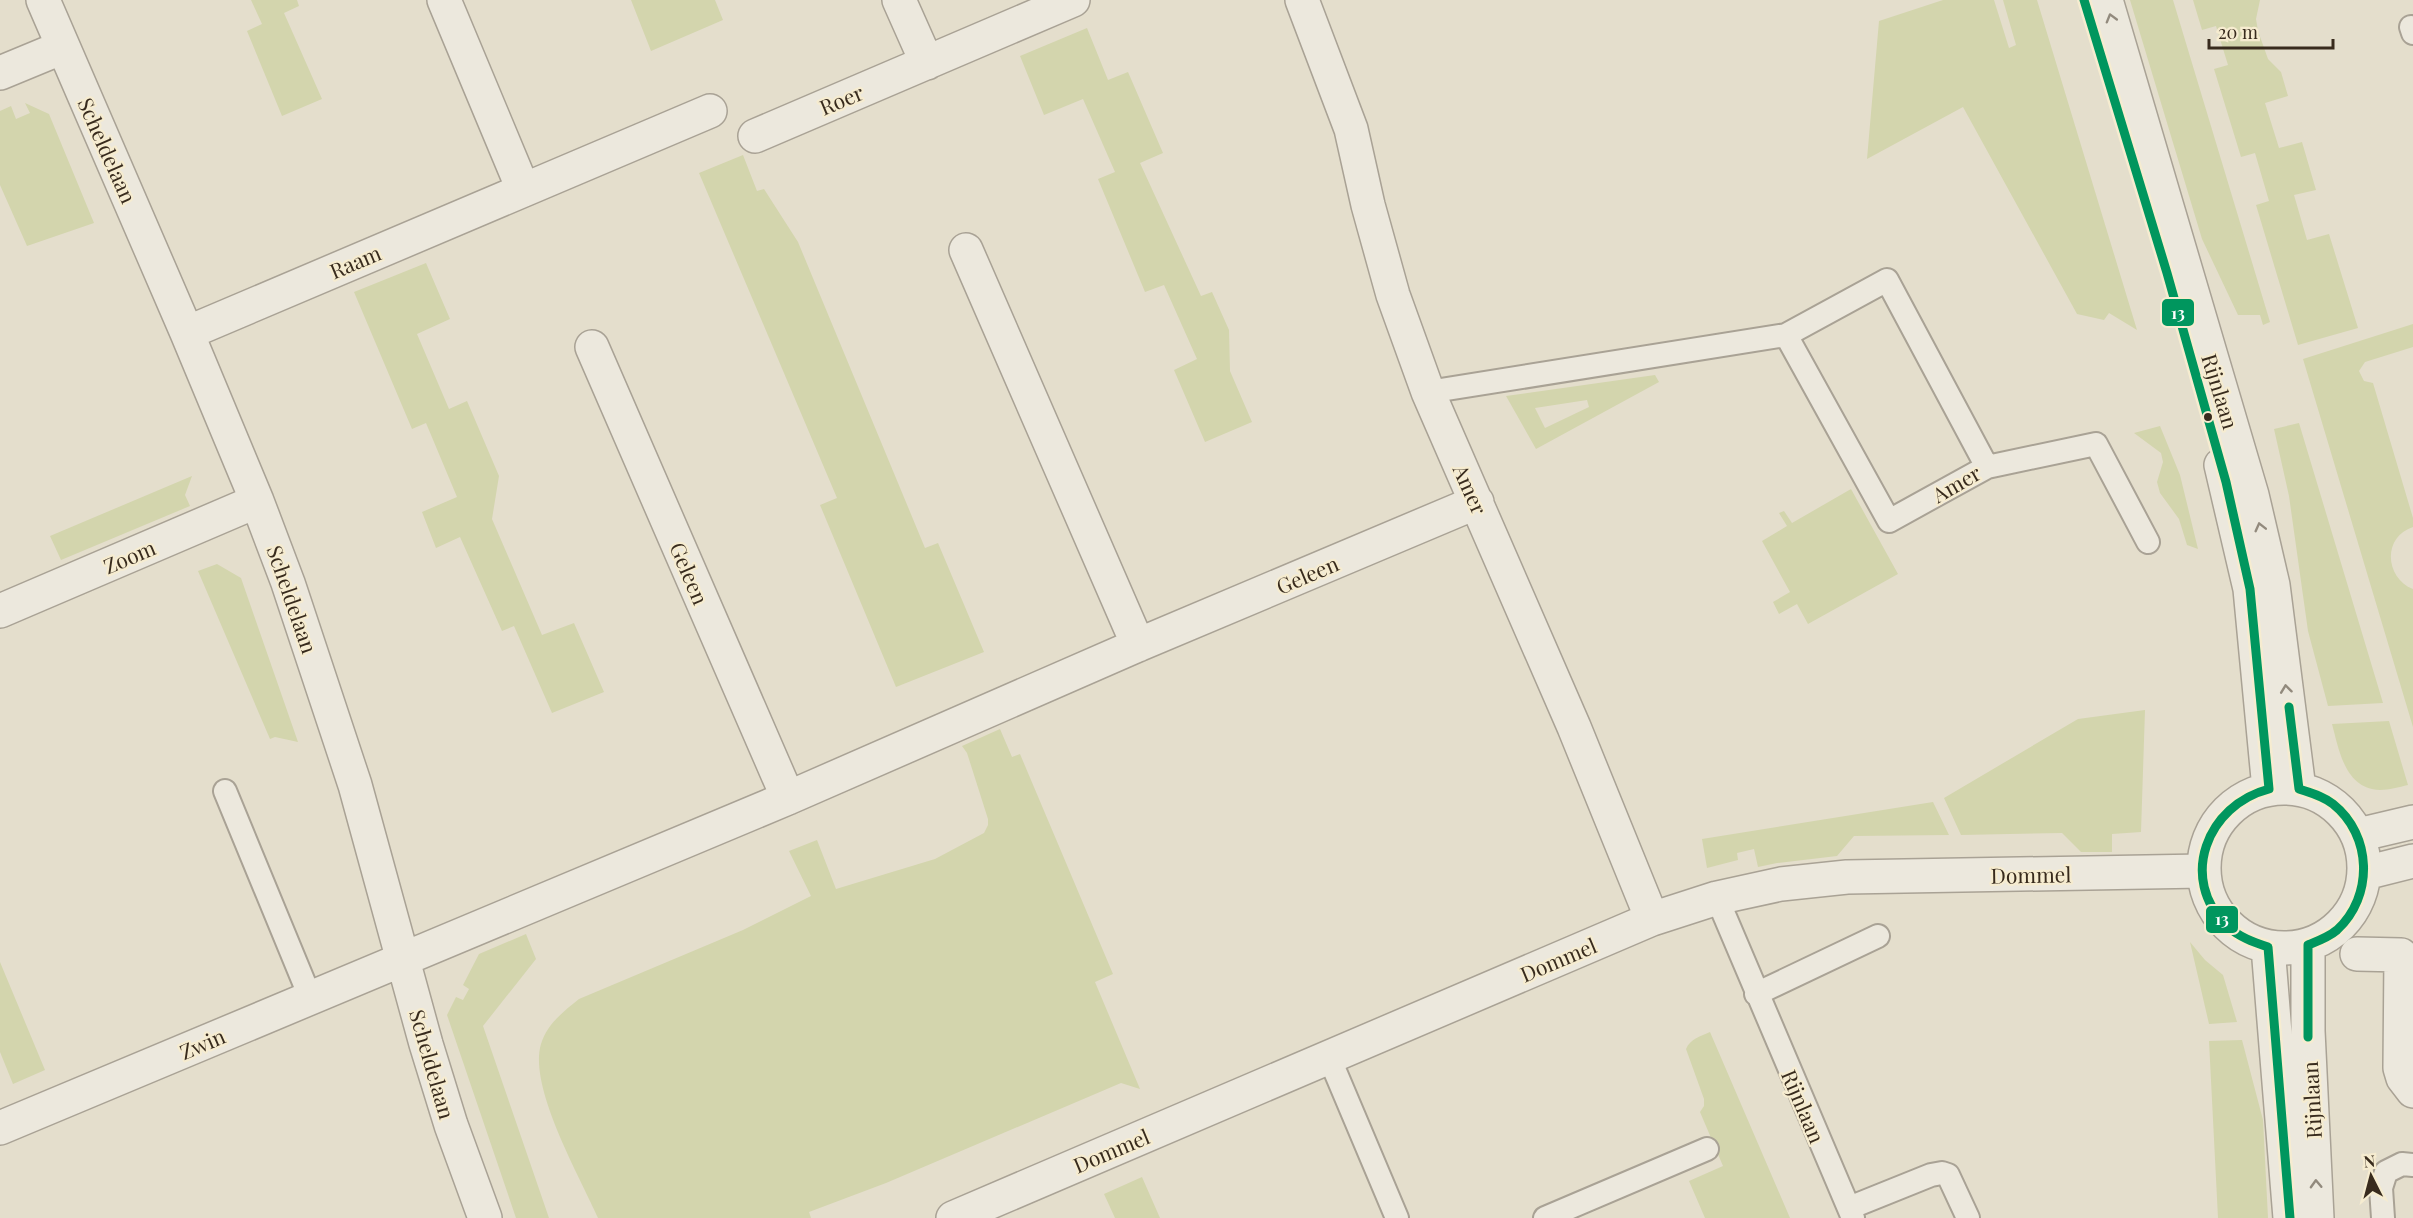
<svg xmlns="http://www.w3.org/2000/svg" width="2413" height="1218" font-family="'Playfair Display',serif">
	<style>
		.green { fill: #d3d5ad; fill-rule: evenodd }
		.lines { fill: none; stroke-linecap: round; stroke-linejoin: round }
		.service-casing { stroke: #a9a295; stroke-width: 26 }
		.pedestrian-casing { stroke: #a9a295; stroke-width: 36 }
		.minor-casing { stroke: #a9a295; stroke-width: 36 }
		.tertiary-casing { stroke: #a9a295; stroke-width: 36 }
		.service { stroke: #ece8dd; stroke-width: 22 }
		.pedestrian { stroke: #ece8dd; stroke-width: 33 }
		.minor { stroke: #ece8dd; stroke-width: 33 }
		.tertiary { stroke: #ece8dd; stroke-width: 33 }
		.bus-1-casing { stroke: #f6ecd0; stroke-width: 14 }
		.bus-1 { stroke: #00965e; stroke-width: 9 }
		.oneway { stroke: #928a7d }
		.bus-dot { fill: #382b1d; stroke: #f6ecd0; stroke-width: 2 }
		.labels { text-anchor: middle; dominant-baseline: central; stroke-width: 4.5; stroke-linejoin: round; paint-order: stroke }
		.street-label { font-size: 21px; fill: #382b1d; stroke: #f6ecd0 }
		.line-badge { stroke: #f6ecd0; stroke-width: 2 }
		.badge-label { font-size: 16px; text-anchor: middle; font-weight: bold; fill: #fff }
	</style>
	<rect width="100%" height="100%" fill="#e4decc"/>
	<path class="green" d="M251 0H297L299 6 284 13 322 99 282 116 247 31 262 24Z
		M631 0H715L723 20 651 51Z
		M1943 0H1994L2009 48 2016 45 2003 0H2037L2137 330 2109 313 2104 320 2077 314 1963 107 1867 159 1879 21Z
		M2130 0H2173L2270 322 2263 325 2260 315H2238L2202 239Z
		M2193 0H2260L2256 19 2258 31 2268 59 2281 72 2288 96 2265 103 2279 148 2302 142 2316 190 2294 195 2307 240 2329 234 2358 328 2298 345 2256 205 2269 201 2255 153 2241 157 2214 69 2228 65 2216 26 2202 30Z
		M1087 28 1108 80 1128 72 1163 153 1140 163 1201 296 1212 292 1229 330 1230 371 1252 422 1205 442 1174 370 1197 359 1164 285 1145 292 1098 179 1115 172 1083 99 1044 115 1020 56Z
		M25 103 49 114 94 223 27 246 0 185V111L11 106 16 119 30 113Z
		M743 155 757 191 764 189 798 242 925 548 938 543 984 652 896 687 820 505 837 498 699 173Z
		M426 263 450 319 417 334 449 409 467 401 499 476 492 519 542 635 574 623 604 692 552 713 514 626 502 631 460 537 436 548 422 512 457 497 426 423 412 429 354 292Z
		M2413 324V347L2365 362 2359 371 2364 381 2373 383 2413 518V527C2382 537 2385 578 2413 589V727L2303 359Z
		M1655 375 1659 382 1536 449 1506 396ZM1587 400 1589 407 1545 428 1535 408Z
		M2299 423 2383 703 2328 706 2308 631 2289 496 2274 429Z
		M2160 426 2180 475 2198 549 2187 545 2179 519 2160 493 2157 482 2163 462 2161 453 2134 433Z
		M192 476 185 495 190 506 61 560 50 536Z
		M1851 489 1898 574 1808 624 1797 604 1779 614 1773 602 1790 592 1762 541 1787 526 1779 513 1784 511 1792 523Z
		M217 564 241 578 298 742 275 737 270 739 198 571Z
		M2145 710 2141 832 2112 834V852H2081L2062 833 1961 835 1944 798 2078 719Z
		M2389 721 2408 785C2399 787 2389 790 2380 790 2345 789 2339 750 2332 724Z
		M1000 729 1012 757 1020 754 1113 974 1095 982 1140 1089 1121 1083 886 1183 809 1212 811 1218H598C580 1177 528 1087 541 1044 547 1024 564 1011 579 999L743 930 811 896 789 851 817 840 836 889 935 859 984 833 988 825V819L967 753 962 746Z
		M1933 802 1949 835 1854 836 1837 856 1777 863 1758 867 1754 849 1737 853 1738 860 1707 868 1702 839Z
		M526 934 536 959 483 1026 549 1218H516L447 1015 456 997 463 1000 469 989 463 985 479 954Z
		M2190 942 2205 960 2223 975 2237 1022 2209 1024Z
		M0 962 45 1070 13 1084 0 1052Z
		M1710 1032 1790 1218H1705L1689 1181 1723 1166 1700 1112 1704 1106V1099L1686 1049C1690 1039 1701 1036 1710 1032Z
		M2242 1040 2263 1120 2268 1218H2218L2209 1041Z
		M1142 1177 1160 1218H1115L1104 1194Z"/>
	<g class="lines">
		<defs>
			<path id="service" d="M2411 27 2413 33
				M1428 392 1786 335 1887 280 1987 467 1889 521 1786 335
				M1987 467 2096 444 2148 542
				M225 791 310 997
				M1717 898 1853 1218
				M1756 994 1878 936
				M1329 1057 1397 1218
				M1849 1208 1931 1175 1942 1173 1948 1175 1968 1218
				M1545 1218 1707 1149
				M2383 1218 2381 1188 2386 1172 2402 1164 2413 1165"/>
			<path id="pedestrian" d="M2357 954 2401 955 2400 1068 2403 1078 2413 1091"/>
			<path id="minor" d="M43 0 187 333 257 501 288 583 355 785 426 1044 451 1125 485 1218
				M444 0 523 189
				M899 0 927 63
				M1302 0 1351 129 1368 205 1393 295 1428 392 1574 727 1652 919
				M0 73 63 47
				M755 136 1073 0
				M966 250 1138 645
				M187 333 710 111
				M592 347 788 798
				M0 611 257 501
				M0 1128 788 798 1138 645 1477 502
				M953 1218 1652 919 1717 898 1781 884 1847 877 2203 871"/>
			<path id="tertiary" d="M2106 0 2252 495 2273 585 2299 789
				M2221 465 2250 589 2269 789
				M2204 868a80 80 0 1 1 160 0a80 80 0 1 1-160 0Z
				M2358 835 2413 822
				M2365 873 2413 861
				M2308 945V1031L2317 1218
				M2268 947 2290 1218"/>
		</defs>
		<use href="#service" class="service-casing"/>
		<use href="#pedestrian" class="pedestrian-casing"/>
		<use href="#minor" class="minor-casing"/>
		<use href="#tertiary" class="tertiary-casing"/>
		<use href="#service" class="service"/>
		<use href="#pedestrian" class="pedestrian"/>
		<use href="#minor" class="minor"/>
		<use href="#tertiary" class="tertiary"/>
		<defs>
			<path id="bus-1" d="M2084 0 2167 273 2226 482 2250 589 2269 789C2207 805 2178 879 2227 926 2239 937 2253 942 2268 947L2290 1218
				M2289 707 2299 789C2311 793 2323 796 2333 804 2372 835 2374 896 2337 930 2329 937 2318 941 2308 945V1037"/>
		</defs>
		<use href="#bus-1" class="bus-1-casing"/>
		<use href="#bus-1" class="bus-1"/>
	</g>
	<defs><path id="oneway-chevron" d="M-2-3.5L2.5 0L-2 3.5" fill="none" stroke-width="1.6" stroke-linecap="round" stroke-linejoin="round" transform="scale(1.5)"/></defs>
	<g class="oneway">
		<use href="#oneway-chevron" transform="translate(2111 18) rotate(-106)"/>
		<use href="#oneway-chevron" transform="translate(2260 527) rotate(-104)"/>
		<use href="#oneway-chevron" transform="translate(2286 689) rotate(-97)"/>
		<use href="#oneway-chevron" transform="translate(2316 1184) rotate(-92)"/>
	</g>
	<circle class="bus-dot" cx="2208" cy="417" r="5"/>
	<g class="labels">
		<g class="street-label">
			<text transform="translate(841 99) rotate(-23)">Roer</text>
			<text transform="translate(108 150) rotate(66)">Scheldelaan</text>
			<text transform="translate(355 261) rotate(-23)">Raam</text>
			<text transform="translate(2221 391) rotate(73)">Rijnlaan</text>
			<text transform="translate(1956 483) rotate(-30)">Amer</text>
			<text transform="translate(1471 489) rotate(66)">Amer</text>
			<text transform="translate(129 556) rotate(-23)">Zoom</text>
			<text transform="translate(690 573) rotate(67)">Geleen</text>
			<text transform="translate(1307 574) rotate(-23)">Geleen</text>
			<text transform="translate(293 599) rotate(71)">Scheldelaan</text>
			<text transform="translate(2031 874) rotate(-1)">Dommel</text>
			<text transform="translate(1558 959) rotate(-23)">Dommel</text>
			<text transform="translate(202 1043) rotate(-23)">Zwin</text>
			<text transform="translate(433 1064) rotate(74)">Scheldelaan</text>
			<text transform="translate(2311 1100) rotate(-93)">Rijnlaan</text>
			<text transform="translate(1804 1106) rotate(67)">Rijnlaan</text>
			<text transform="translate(1111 1150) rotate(-23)">Dommel</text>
		</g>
	</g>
	<g class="line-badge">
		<rect x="2161" y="298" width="34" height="29" rx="6" fill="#00965e"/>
		<rect x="2205" y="905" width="34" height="29" rx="6" fill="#00965e"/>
	</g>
	<g class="badge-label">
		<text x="2178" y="319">13</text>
		<text x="2222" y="925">13</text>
	</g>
	<g transform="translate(2371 1176) rotate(354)" stroke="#f6ecd0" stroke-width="4.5" paint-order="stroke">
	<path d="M0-4.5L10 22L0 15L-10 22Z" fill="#382b1d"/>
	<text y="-9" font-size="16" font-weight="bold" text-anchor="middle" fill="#382b1d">N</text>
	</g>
	<path d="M2209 39v9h124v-9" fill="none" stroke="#382b1d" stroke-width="3"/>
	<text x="2218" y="39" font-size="18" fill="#382b1d" stroke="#f6ecd0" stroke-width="4.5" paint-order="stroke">20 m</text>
</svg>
